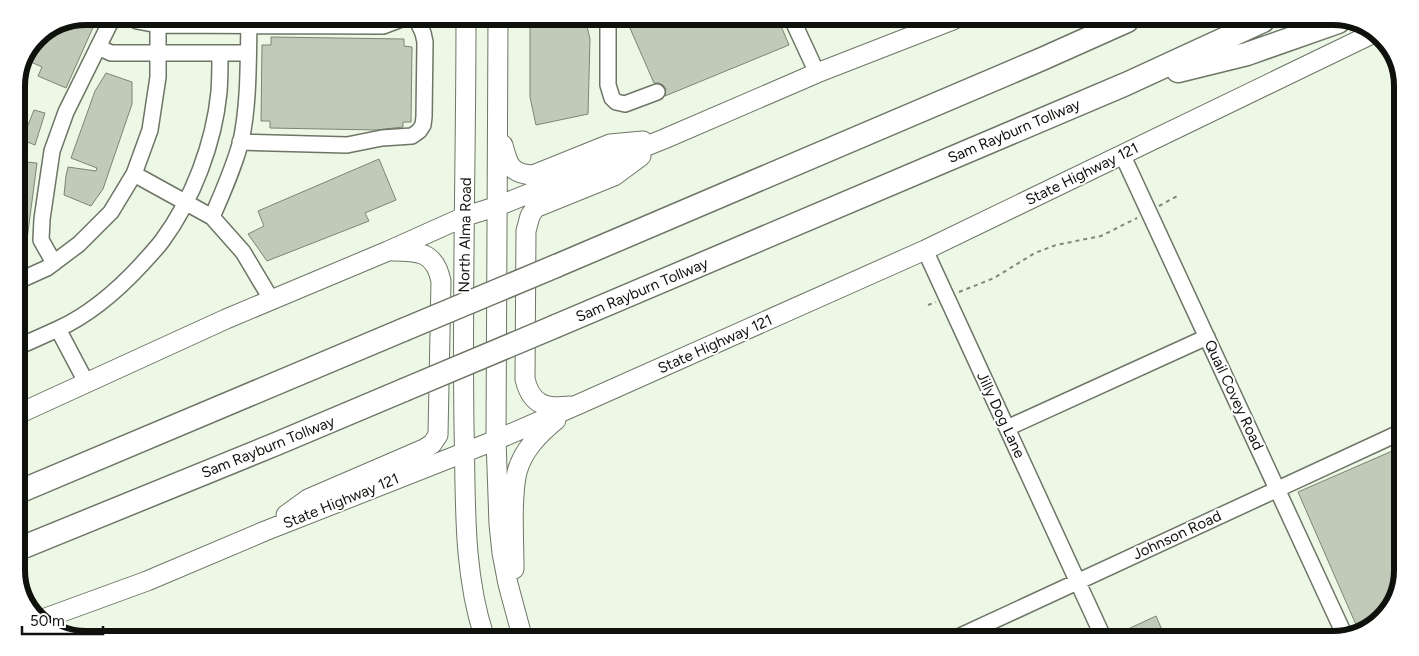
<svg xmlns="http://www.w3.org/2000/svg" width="1419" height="656" font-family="Figtree,sans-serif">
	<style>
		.building { fill: #c1cab9; stroke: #7c8474 }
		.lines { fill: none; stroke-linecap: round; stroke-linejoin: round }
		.minor-casing { stroke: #6d7666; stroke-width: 18 }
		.major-casing { stroke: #6d7666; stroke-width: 21 }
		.highway-casing { stroke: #6d7666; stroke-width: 25 }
		.path { stroke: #80877b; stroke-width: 2; stroke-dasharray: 4 4; stroke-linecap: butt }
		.minor { stroke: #fff; stroke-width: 15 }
		.major { stroke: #fff; stroke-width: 19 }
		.highway { stroke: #fff; stroke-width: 22 }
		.highway-bridge-casing { stroke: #6d7666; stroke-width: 25; stroke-linecap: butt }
		.highway-bridge { stroke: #fff; stroke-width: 22 }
		.labels { text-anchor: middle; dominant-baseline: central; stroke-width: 4; stroke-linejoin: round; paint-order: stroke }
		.street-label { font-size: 15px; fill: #0f120c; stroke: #fff }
		.rim { fill: none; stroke: #0f120c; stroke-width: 6 }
	</style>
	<rect width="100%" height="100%" fill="#edf7e5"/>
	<path class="building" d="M83 17 95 23 66 88 38 76 42 67 31 62 34 55H32L41 35Z
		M545 18H585L590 39 588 114 536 125 530 97V21Z
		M626 19H778L789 45 665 96 666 89 663 85 659 83H654Z
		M271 37 404 39V46L412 47 411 122H403V127L376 130 270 128V121H261L262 45H271Z
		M106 73 132 82V104L103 189 91 206 64 195 66 176 68 167 96 171 97 168 71 158 95 91Z
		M34 110 45 113 35 145 22 140Z
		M379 159 396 200 365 213 369 221 267 261 248 234 264 226 258 211Z
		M16 161 37 163 26 247 16 246Z
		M1399 448 1397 597 1379 620 1357 627 1298 492Z
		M1156 616 1166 639H1113V636Z"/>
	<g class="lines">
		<defs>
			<path id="minor" d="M137 16V21L158 25 383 26 404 18
				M608 18V85L612 98 616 102 625 104 657 92
				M792 19 817 73
				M249 25C248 64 249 103 241 141 234 167 223 192 212 217L243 252 271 299
				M98 47 111 53H248
				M240 142 347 145 382 138 412 136 419 131 423 125 424 117 425 42 423 33 416 18
				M1122 154 1345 636
				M134 174 212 217
				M925 250 1104 639
				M54 263 41 240 42 219 52 151 66 112 111 21V16
				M16 282 47 268 79 244 111 212 134 174 150 130 158 77V25
				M58 329C91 314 118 290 142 264 149 256 156 249 162 241 193 199 214 143 219 92 220 79 220 66 220 53
				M16 337 20 346 58 329 86 382
				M1007 428 1207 337
				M956 638 1399 433"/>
			<path id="major" d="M466 18C466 154 462 290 464 426 466 497 462 568 484 636
				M498 18 496 440 499 524 502 553 508 584 522 636
				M503 145C508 165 511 174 533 175L610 144 643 141
				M570 406C546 409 531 405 525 379L526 231 530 216 535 208 614 176 641 156
				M16 415 226 319 388 251 466 216 498 206 664 139 817 73 953 20
				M286 515 308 499 424 449 432 444 438 435 441 281C435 252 419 251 393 251
				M514 569C514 540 511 499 517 472 523 450 539 434 556 420
				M40 620 147 581 265 531 496 440 577 405 925 250 1374 33"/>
			<path id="highway" d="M1178 71 1247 54 1338 22
				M556 266 1042 59 1127 21
				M556 326 1126 84 1263 21
				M16 493 403 330
				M16 550 276 444 404 390"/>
		</defs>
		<use href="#minor" class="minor-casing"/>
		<use href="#major" class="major-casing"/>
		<use href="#highway" class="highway-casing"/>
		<path class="path" d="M1159 206 1179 195
			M959 292 994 278 1035 253 1056 245 1101 236 1137 218
			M928 305 936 302"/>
		<use href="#minor" class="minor"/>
		<use href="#major" class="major"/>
		<use href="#highway" class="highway"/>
		<defs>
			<path id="highway-bridge" d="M403 330 556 266
				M404 390 556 326"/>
		</defs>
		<use href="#highway-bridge" class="highway-bridge-casing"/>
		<use href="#highway-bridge" class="highway-bridge"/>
	</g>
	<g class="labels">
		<g class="street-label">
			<text transform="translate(1014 131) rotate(-23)">Sam Rayburn Tollway</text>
			<text transform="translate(1082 174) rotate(-26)">State Highway 121</text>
			<text transform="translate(465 235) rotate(-89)">North Alma Road</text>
			<text transform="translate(642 290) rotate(-23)">Sam Rayburn Tollway</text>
			<text transform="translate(715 344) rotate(-24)">State Highway 121</text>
			<text transform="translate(1234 395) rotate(65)">Quail Covey Road</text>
			<text transform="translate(1001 415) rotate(65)">Jilly Dog Lane</text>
			<text transform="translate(268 447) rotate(-22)">Sam Rayburn Tollway</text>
			<text transform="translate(341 501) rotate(-22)">State Highway 121</text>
			<text transform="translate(1177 535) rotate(-25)">Johnson Road</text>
		</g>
	</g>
	<path d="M0 0H1419V656H0ZM86 25H1333A61 61 0 0 1 1394 86V570A61 61 0 0 1 1333 631H86A61 61 0 0 1 25 570V86A61 61 0 0 1 86 25Z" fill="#fff" fill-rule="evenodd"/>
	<path class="rim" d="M86 25H1333A61 61 0 0 1 1394 86V570A61 61 0 0 1 1333 631H86A61 61 0 0 1 25 570V86A61 61 0 0 1 86 25Z"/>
	<path d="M22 626v8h81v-8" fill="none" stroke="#0f120c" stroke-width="2.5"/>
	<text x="30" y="626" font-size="15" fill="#0f120c" stroke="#ffffff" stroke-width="4" paint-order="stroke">50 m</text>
</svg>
